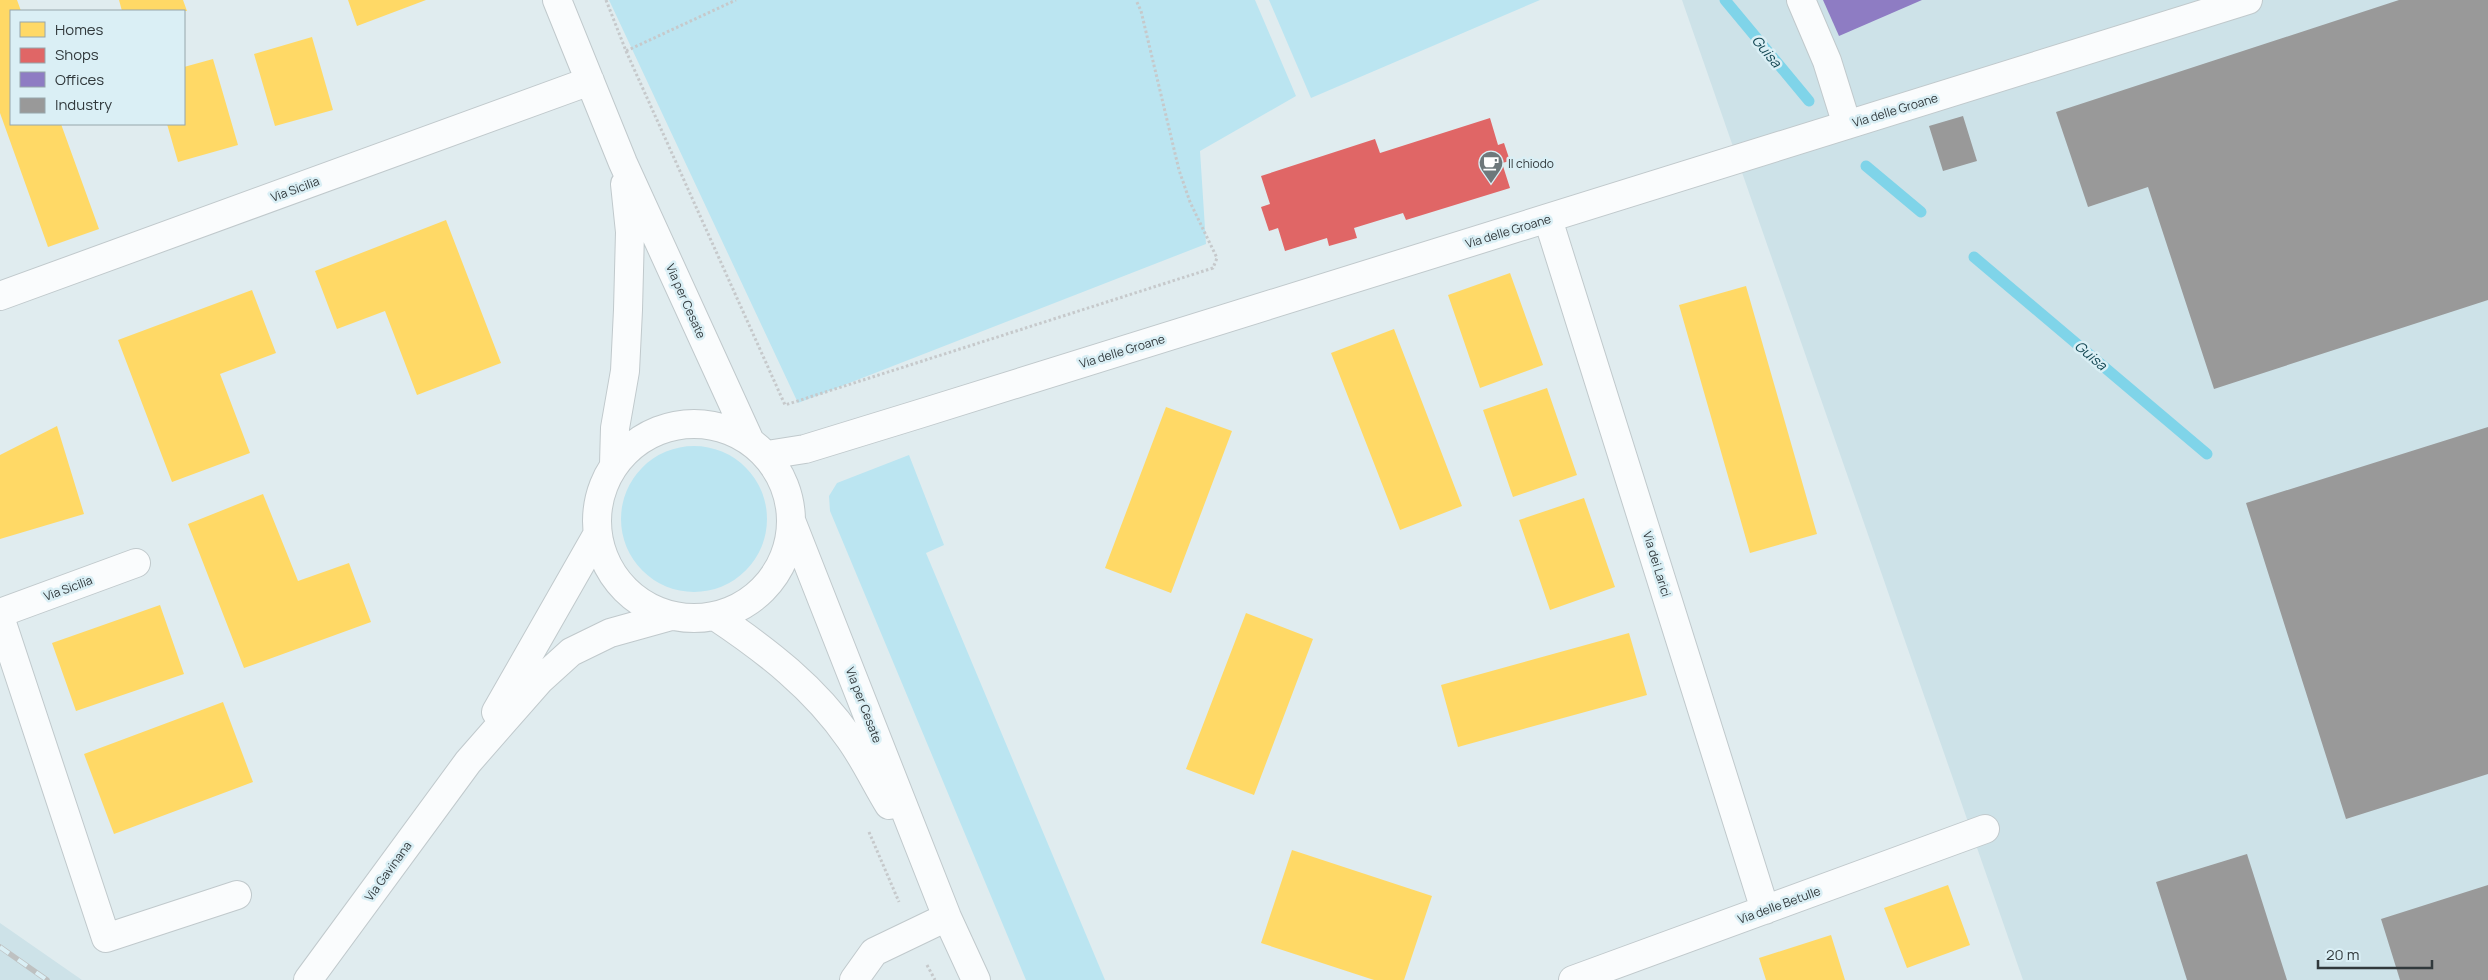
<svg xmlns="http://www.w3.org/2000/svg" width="2488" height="980" font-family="Manrope,sans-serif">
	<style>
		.built { fill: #cde2e8 }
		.green { fill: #bbe5f1 }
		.homes { fill: #ffd966 }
		.shops { fill: #e06666 }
		.offices { fill: #8e7cc3 }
		.industry { fill: #999 }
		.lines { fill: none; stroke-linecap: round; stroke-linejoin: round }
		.stream { stroke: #7fd4e9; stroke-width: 11 }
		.minor-casing { stroke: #c0c9cc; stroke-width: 30 }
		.path { stroke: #c6c9cb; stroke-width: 3; stroke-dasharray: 2.5 2.5; stroke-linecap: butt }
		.minor { stroke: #fafcfd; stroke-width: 28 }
		.rail-casing { stroke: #bec1c1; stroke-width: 5.5 }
		.rail { stroke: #daeff5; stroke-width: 4; stroke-dasharray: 11; stroke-linecap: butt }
		.labels { text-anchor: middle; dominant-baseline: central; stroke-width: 5; stroke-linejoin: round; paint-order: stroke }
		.street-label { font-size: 12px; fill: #31393c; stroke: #daeff5 }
		.poi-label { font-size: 12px; fill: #31393c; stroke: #daeff5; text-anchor: start }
		.water-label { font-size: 14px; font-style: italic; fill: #144753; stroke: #daeff5 }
	</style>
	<rect width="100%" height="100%" fill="#e0ecef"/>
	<path class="built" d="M1682 0H2488V980H2023Z
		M0 923 82 980H0Z"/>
	<path class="green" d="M609 0H1255L1296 96 1200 151 1206 244 798 403Z
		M1269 0H1540L1311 98Z
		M621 519a73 73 0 1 1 146 0a73 73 0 1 1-146 0Z
		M909 455 944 545 926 553 1105 980H1026L830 511 829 496 837 483Z"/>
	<path class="homes" d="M0 0H17L21 11H11V124H61L99 229 48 247 0 113Z
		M119 0H183L187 11H122Z
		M348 0H426L357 26Z
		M312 37 333 110 275 126 254 54Z
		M213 59 238 145 178 162 167 124H184V67Z
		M446 220 501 363 417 395 385 311 337 329 315 271Z
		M1510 273 1543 365 1480 388 1448 295Z
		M1746 286 1817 534 1750 553 1679 305Z
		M252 290 276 353 220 374 250 453 172 482 118 340Z
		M1394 329 1462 506 1400 530 1331 353Z
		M1547 388 1577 475 1513 497 1483 410Z
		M1166 407 1232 431 1171 593 1105 568Z
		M57 426 84 514 0 539V455Z
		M263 494 298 581 349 563 371 622 244 668 188 524Z
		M1584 498 1615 587 1550 610 1519 520Z
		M160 605 184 674 76 711 52 643Z
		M1246 613 1313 639 1254 795 1186 769Z
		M1629 633 1647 695 1458 747 1441 685Z
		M223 702 253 782 114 834 84 754Z
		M1292 850 1432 896 1404 980H1374L1261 943Z
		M1948 885 1970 945 1907 968 1884 908Z
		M1831 935 1845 980H1766L1759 958Z"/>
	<path class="shops" d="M1490 118 1498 145 1504 143 1510 161 1502 163 1510 188 1406 220 1403 213 1354 228 1357 238 1329 246 1327 238 1285 251 1278 228 1269 231 1261 207 1270 204 1261 176 1375 139 1380 153Z"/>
	<path class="offices" d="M1823 0H1922L1839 36Z"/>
	<path class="industry" d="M2399 0H2488V300L2214 389 2148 187 2088 207 2056 112Z
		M1963 116 1977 161 1943 171 1929 126Z
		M2488 427V774L2346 819 2246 503Z
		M2247 854 2287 980H2187L2156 882Z
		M2488 885V980H2400L2381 919Z"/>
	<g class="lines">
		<path class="stream" d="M1725 0 1809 101
			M1866 166 1921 212
			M1974 257 2207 454"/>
		<defs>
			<path id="minor" d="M557 0 623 163 749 439
				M1801 0 1827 61 1847 125
				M1548 219 1765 910
				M0 296 590 81
				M597 521a97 97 0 1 1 194 0a97 97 0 1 1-194 0Z
				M767 455 805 449 919 414 2248 0
				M614 464 615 428 625 371 628 310 630 232 625 184
				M792 523 947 917 976 980
				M0 613 136 563
				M715 616C766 650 815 688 850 739 865 760 876 784 889 805
				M0 617 106 938 237 895
				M496 712 597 535
				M308 980 468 762 539 681 571 652 610 633 671 616
				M854 980 874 952 947 917
				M1573 980 1985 829"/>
		</defs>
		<use href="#minor" class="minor-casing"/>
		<path class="path" d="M606 0 626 51 736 0
			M626 51 785 405 1213 268 1217 258 1190 202 1179 170 1141 11 1136 0
			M869 832 899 902
			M927 965 935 980"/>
		<use href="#minor" class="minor"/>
		<defs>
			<path id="rail" d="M0 947 47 980"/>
		</defs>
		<use href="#rail" class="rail-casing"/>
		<use href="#rail" class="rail"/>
	</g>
	<defs>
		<symbol id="cafe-pin" viewBox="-11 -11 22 30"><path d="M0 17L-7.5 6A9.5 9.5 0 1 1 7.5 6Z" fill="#6e787b" stroke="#daeff5"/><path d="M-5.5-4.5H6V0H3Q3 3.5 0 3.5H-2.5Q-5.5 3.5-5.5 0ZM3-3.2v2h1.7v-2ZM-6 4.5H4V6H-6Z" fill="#fff"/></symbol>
	</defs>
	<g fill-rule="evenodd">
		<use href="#cafe-pin" x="1477" y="149" width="28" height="38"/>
	</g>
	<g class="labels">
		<g class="street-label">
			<text transform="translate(1895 110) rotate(-17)">Via delle Groane</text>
			<text transform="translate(295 189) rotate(-20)">Via Sicilia</text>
			<text transform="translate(1508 231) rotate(-17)">Via delle Groane</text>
			<text transform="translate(686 301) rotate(66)">Via per Cesate</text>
			<text transform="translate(1122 351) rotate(-17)">Via delle Groane</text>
			<text transform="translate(1657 564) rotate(73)">Via dei Larici</text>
			<text transform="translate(68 588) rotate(-20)">Via Sicilia</text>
			<text transform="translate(864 705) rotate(69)">Via per Cesate</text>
			<text transform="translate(388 871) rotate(-54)">Via Gavinana</text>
			<text transform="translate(1779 905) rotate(-20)">Via delle Betulle</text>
		</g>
		<g class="poi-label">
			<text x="1508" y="163">Il chiodo</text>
		</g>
		<g class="water-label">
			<text transform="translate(1767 51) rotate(50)">Guisa</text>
			<text transform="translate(2091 355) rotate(40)">Guisa</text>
		</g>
	</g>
	<rect x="10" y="10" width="175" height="115" fill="#daeff5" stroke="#96a6ab"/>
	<rect x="20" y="22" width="25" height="15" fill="#ffd966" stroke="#96a6ab"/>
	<text x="55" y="35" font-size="15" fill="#31393c">Homes</text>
	<rect x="20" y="48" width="25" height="15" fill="#e06666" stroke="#96a6ab"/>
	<text x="55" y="60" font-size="15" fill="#31393c">Shops</text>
	<rect x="20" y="72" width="25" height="15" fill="#8e7cc3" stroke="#96a6ab"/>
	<text x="55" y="85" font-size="15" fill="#31393c">Offices</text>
	<rect x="20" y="98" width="25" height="15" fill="#999999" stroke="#96a6ab"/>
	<text x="55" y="110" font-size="15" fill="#31393c">Industry</text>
	<path d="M2318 960v8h114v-8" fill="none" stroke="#31393c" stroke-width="2.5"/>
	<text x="2326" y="960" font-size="15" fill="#31393c" stroke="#daeff5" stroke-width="4" paint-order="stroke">20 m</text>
</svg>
